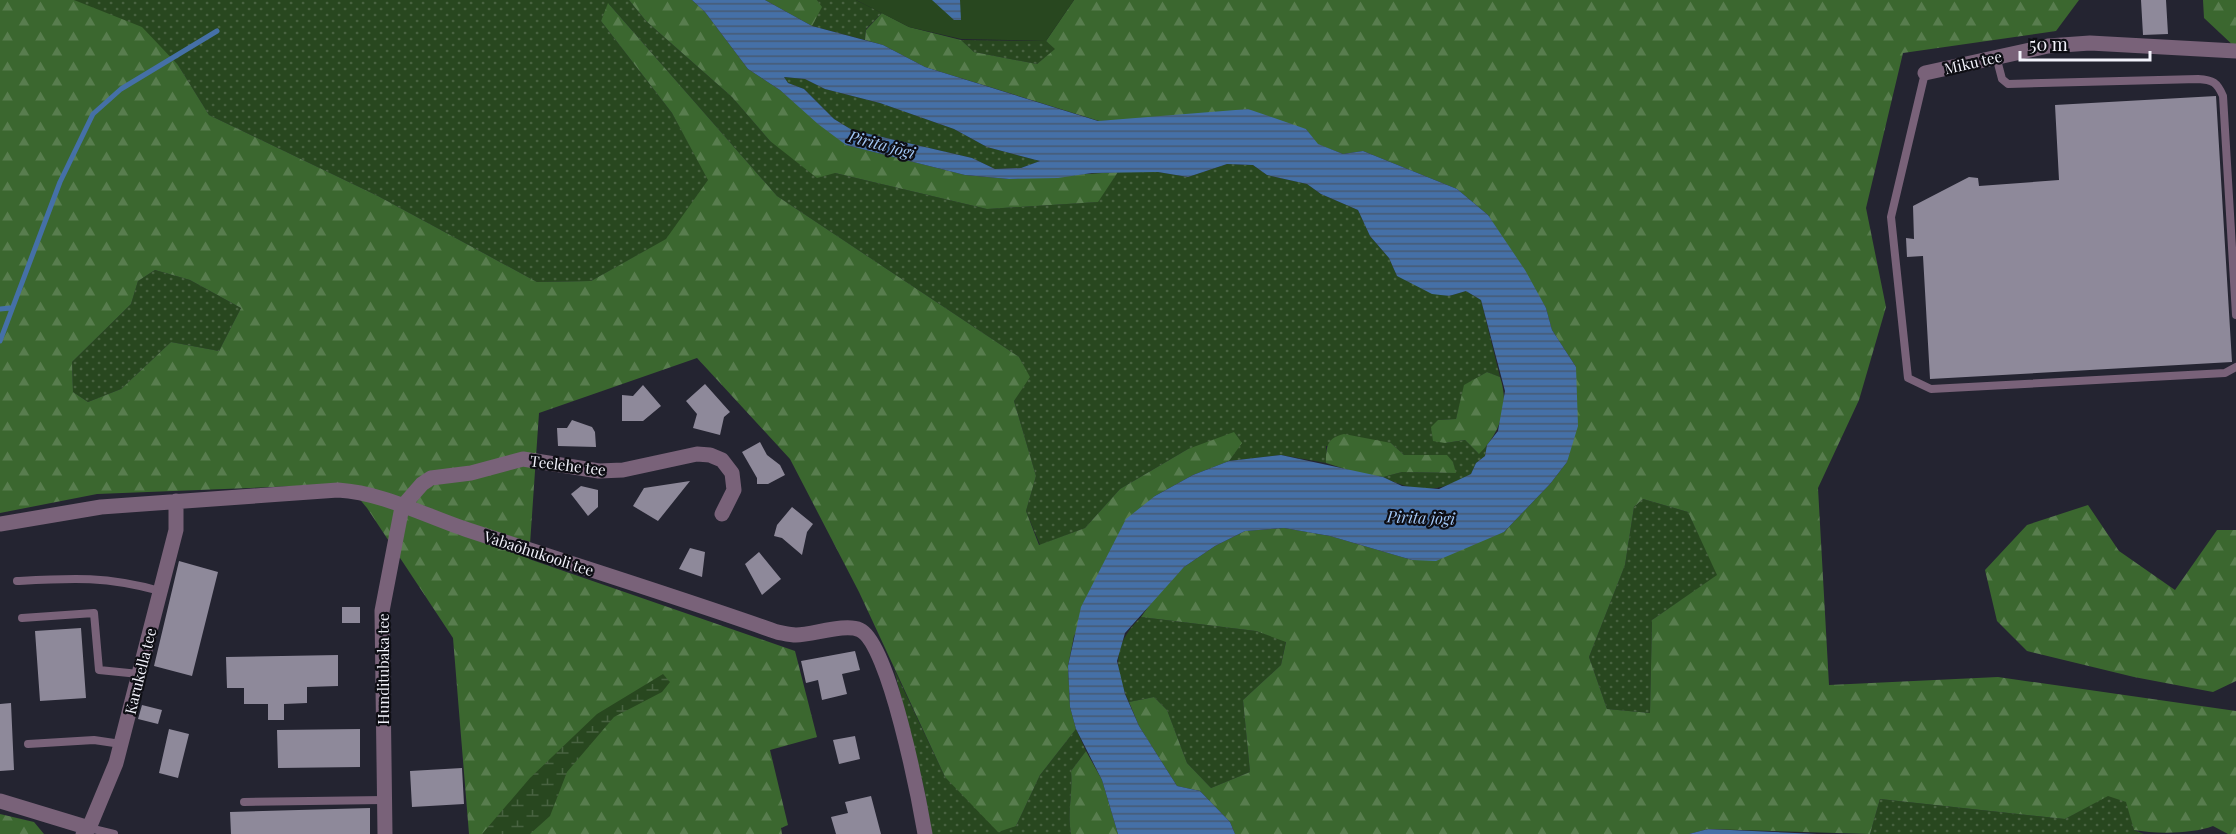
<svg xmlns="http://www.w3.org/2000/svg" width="2236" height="834" font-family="'Playfair Display',serif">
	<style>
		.grass { fill: url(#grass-dots) }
		.forest { fill: url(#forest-firs); fill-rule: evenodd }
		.wetland { fill: url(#wetland-marsh) }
		.park { fill: #28471f }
		.water { fill: url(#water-rules); fill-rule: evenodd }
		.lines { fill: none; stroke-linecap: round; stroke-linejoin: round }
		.stream { stroke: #4570a7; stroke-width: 5 }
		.building { fill: #8e899a }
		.lane { stroke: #796279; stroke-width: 8 }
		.street { stroke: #796279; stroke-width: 15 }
		.labels { text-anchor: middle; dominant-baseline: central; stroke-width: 4.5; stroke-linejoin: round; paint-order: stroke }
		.street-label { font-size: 15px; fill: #f2f2fb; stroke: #0e0e14 }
		.water-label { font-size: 16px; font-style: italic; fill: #a2c7f6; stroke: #0e0e14 }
	</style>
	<defs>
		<pattern id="grass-dots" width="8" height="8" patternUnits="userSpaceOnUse" patternTransform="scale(1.5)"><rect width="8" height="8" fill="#28471f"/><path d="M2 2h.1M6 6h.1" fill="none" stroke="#486240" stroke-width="1.8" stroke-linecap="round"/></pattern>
		<pattern id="forest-firs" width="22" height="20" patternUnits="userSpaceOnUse" patternTransform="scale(1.5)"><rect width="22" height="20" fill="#3b672f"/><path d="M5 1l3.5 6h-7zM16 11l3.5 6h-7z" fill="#587d4e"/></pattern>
		<pattern id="wetland-marsh" width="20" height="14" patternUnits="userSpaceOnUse" patternTransform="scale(1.5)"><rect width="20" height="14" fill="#28471f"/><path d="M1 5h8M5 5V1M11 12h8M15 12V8" fill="none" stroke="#486240"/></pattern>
		<pattern id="water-rules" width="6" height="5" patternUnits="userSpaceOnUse" patternTransform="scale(1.5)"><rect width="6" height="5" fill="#4570a7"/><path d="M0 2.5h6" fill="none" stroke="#475b74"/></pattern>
	</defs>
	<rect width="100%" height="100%" fill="#242431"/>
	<path class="grass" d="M74 0H629L646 21 732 97 770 141 835 173 987 209 1097 202 1118 172H1158L1188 177 1227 164 1253 165 1267 175 1307 184 1321 194 1358 210 1370 236 1389 258 1397 276 1449 296 1466 291 1481 300 1500 377 1487 372 1465 385 1456 419 1438 420 1445 443 1465 440 1478 453 1487 445 1485 456 1476 463 1471 474C1441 493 1415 493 1383 477L1402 472 1455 473 1453 462 1404 455 1391 443 1326 446V463L1281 455 1229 461 1241 443 1188 449 1120 489 1085 528 1040 545 1026 511 1036 476 1014 401 1029 377 1019 357 777 196 609 4 601 21 672 113 709 180 667 239 591 281 537 282 378 196 209 115 178 65Z
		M817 0H856L882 13 866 29 865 40 812 26 821 7Z
		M961 40 1046 41 1056 49 1037 64 974 52Z
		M784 77 805 79 825 89 880 103 954 129 987 147 1040 161 1021 168 995 169 972 158 852 130 834 119 804 89 788 83Z
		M155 270 190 280 241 308 219 351 171 342 121 389 88 402 73 392 72 362 131 304 138 281Z
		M1643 499 1688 512 1718 575 1652 620 1650 713 1607 709 1589 657 1625 565 1634 507Z
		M1141 617 1256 631 1286 641 1281 665 1243 700 1250 772 1211 788 1187 763 1167 710 1154 697 1129 702C1113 667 1113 644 1141 617Z
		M894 669 945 777 1016 826 1040 775 1076 729 1086 751 1071 771C1073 793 1067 812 1071 834H932L924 788Z
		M2108 795 2127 802 2134 830 2144 834H1870L1880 799 2065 819Z"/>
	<path class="forest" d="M0 0H74L142 27 178 65 209 115 378 196 537 282 591 281 666 239 708 180 672 113 601 21 608 3 777 196 1019 357 1030 377 1014 401 1036 476 1026 511 1039 545 1085 528 1120 489 1188 449 1234 432 1242 443 1229 461 1193 475 1155 496 1074 636 1068 666 1070 707 1076 729 1040 775 1016 826 998 832 945 777 859 592 790 459 697 358 539 413 529 559 795 651 817 737 770 750 788 825 781 828 782 834H469L453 638 367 508 347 484 97 494 0 513ZM155 270 190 280 241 308 219 351 171 342 121 389 88 402 73 392 72 362 131 304 138 281Z
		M629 0H692L705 12 748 69 780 90 846 145 965 175 1009 179 1118 172 1098 202 987 209 835 173 817 178 770 141 732 97 646 21Z
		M765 0H817L822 7 812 26Z
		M1074 0H2079L2056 31 1903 53 1866 208 1886 307 1859 400 1818 488 1829 685 1998 677 2236 711V834H2228L2213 826C2192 834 2156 834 2134 830L2126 802 2108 796 2065 819 1880 799 1870 834 1708 829 1689 834H1235L1230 822 1200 791 1177 786 1139 726 1129 702 1154 697 1167 710 1187 763 1211 788 1250 772 1243 700 1281 665 1286 642 1256 631 1141 617 1159 592 1184 567 1215 546 1245 531 1284 528 1330 536 1412 560 1504 532 1550 484 1567 462 1576 367 1552 330 1546 308 1488 215 1457 189 1363 151 1343 154 1317 144 1306 129 1169 118 1099 121 925 67 883 45 865 40 866 30 882 13 909 27 961 40 974 52 1037 64 1055 49 1046 41ZM1643 499 1688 512 1717 575 1652 620 1650 713 1607 709 1589 657 1625 565 1634 507Z
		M2203 0H2236V48L2204 18Z
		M1487 372 1500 377C1510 406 1500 433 1479 454L1465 440 1445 443 1433 441 1431 427 1438 420 1456 419 1464 385Z
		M1344 434 1391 443 1404 455H1447L1453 462 1456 473 1402 472 1383 477 1361 474 1326 463C1326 446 1327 438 1344 434Z
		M2088 505 2119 551 2175 590 2217 530H2236V681L2213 692 2134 677 2027 651 1997 621 1985 570 2027 525Z
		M1086 751 1102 780 1118 834H1071C1067 811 1073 794 1071 771Z
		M0 814 34 822 44 834H0Z"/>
	<path class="wetland" d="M663 674 670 682 662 692 614 717 567 772 550 816 530 834H482L530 778 597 714Z"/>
	<path class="park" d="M856 0H1074L1046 41 961 39 909 27Z"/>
	<path class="water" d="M692 0H765L812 26 883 45 925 67 1098 121 1248 109 1306 129 1318 144 1343 154 1363 151 1457 189 1488 215 1525 270 1546 308 1552 330 1576 367 1578 426 1567 462 1550 484 1504 532 1436 561 1412 560 1330 536 1284 528 1245 531 1215 546 1184 567 1125 633 1117 661 1125 694 1139 726 1177 786 1200 791 1230 822 1235 834H1118L1102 780 1076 729 1070 707 1068 666 1081 607 1126 519 1155 496 1193 475 1229 461 1281 455 1383 477 1402 486 1439 489 1471 474 1476 463 1485 456 1487 445 1498 431 1505 391 1481 300 1466 291 1449 296 1432 294 1397 276 1389 258 1370 236 1358 210 1321 194 1307 184 1267 175 1253 165 1227 164 1188 177 1158 172 1092 173 1058 178 1009 179 965 175 846 145 818 124 780 90 748 69 705 12ZM784 77 805 79 825 89 880 103 954 129 987 147 1040 161 1021 168 995 169 972 158 852 130 834 119 804 89 788 83Z
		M932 0H960L961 20H954Z
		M1708 829 1817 834H1689Z"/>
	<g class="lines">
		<path class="stream" d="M0 309 10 308
			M0 341 60 182 93 114 121 89 217 31"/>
	</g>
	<path class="building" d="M2141 0H2166L2168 34 2143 35Z
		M2216 96 2232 362 1930 379 1923 256 1907 257 1906 238 1914 239 1913 206 1969 177 1978 178 1979 186 2059 180 2055 105Z
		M705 384 730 412 724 417 720 435 693 428 697 414 686 401Z
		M643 385 661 406 643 421H622V395L633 396Z
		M572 420 592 427 595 432 596 447 558 446 557 428H567Z
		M760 442 767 455 780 465 785 475 768 484H757V478L742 452Z
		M690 481 658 521 633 506 644 488Z
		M581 486 598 490V507L588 516 571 494Z
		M792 507 813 524 807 532 802 555 782 538 774 536 777 525Z
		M690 548 705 552 702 577 679 569Z
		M759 552 781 579 762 595 745 564Z
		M179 561 218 572 192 676 154 666Z
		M342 607H360V623H342Z
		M81 628 86 698 40 701 35 631Z
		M855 651 860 670 842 674 847 694 822 700 818 680 806 683 801 661Z
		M338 655V686L307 687V703L284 704V720H268V704H244V688H227L226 657Z
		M11 703 14 770 0 771V704Z
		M142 705 162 710 158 724 138 719Z
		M169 729 189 734 178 778 159 773Z
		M360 729V767L278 768 277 730Z
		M855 736 860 759 839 764 833 740Z
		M462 768 464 804 412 807 410 771Z
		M871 796 881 834H836L831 817 848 813 845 802Z
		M370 808V834H231L230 812Z"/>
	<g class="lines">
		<path class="lane" d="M1996 56 2002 79 2008 84 2198 79C2213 80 2217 82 2223 96L2236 315
			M1925 73 1891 217 1908 378 1931 389 2225 373 2236 367
			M17 581C73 578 106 576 160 591
			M22 618 94 613 99 670 139 674
			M28 744 94 740 121 744
			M244 802 384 800
			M89 828 114 834"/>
		<path class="street" d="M1925 73 2048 46 2090 43 2236 51
			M0 524 101 507 338 490C384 493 425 516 468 530 572 564 675 596 777 632 783 633 790 635 796 635 813 635 845 623 860 630 889 643 919 799 925 834
			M0 801 89 828
			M83 834 89 828 116 763 176 530V501
			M385 834 382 611 402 507 422 484 431 478 471 473 523 459 599 471 623 470 697 454 710 455 722 460 732 473 734 490 722 514"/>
	</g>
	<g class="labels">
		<g class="street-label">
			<text transform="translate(1973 62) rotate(-13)">Miku tee</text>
			<text transform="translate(568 465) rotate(7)">Teelehe tee</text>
			<text transform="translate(539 553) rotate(18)">Vabaõhukooli tee</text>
			<text transform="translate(383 669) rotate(-90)">Hunditubaka tee</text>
			<text transform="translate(140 671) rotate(-76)">Karukella tee</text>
		</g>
		<g class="water-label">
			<text transform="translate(882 144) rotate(15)">Pirita jõgi</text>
			<text transform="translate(1421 517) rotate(2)">Pirita jõgi</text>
		</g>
	</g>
	<path d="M2020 51v9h130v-9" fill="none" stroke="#f2f2fb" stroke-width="3"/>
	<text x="2029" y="51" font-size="18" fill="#f2f2fb" stroke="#0e0e14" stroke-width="4.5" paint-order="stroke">50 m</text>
</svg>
